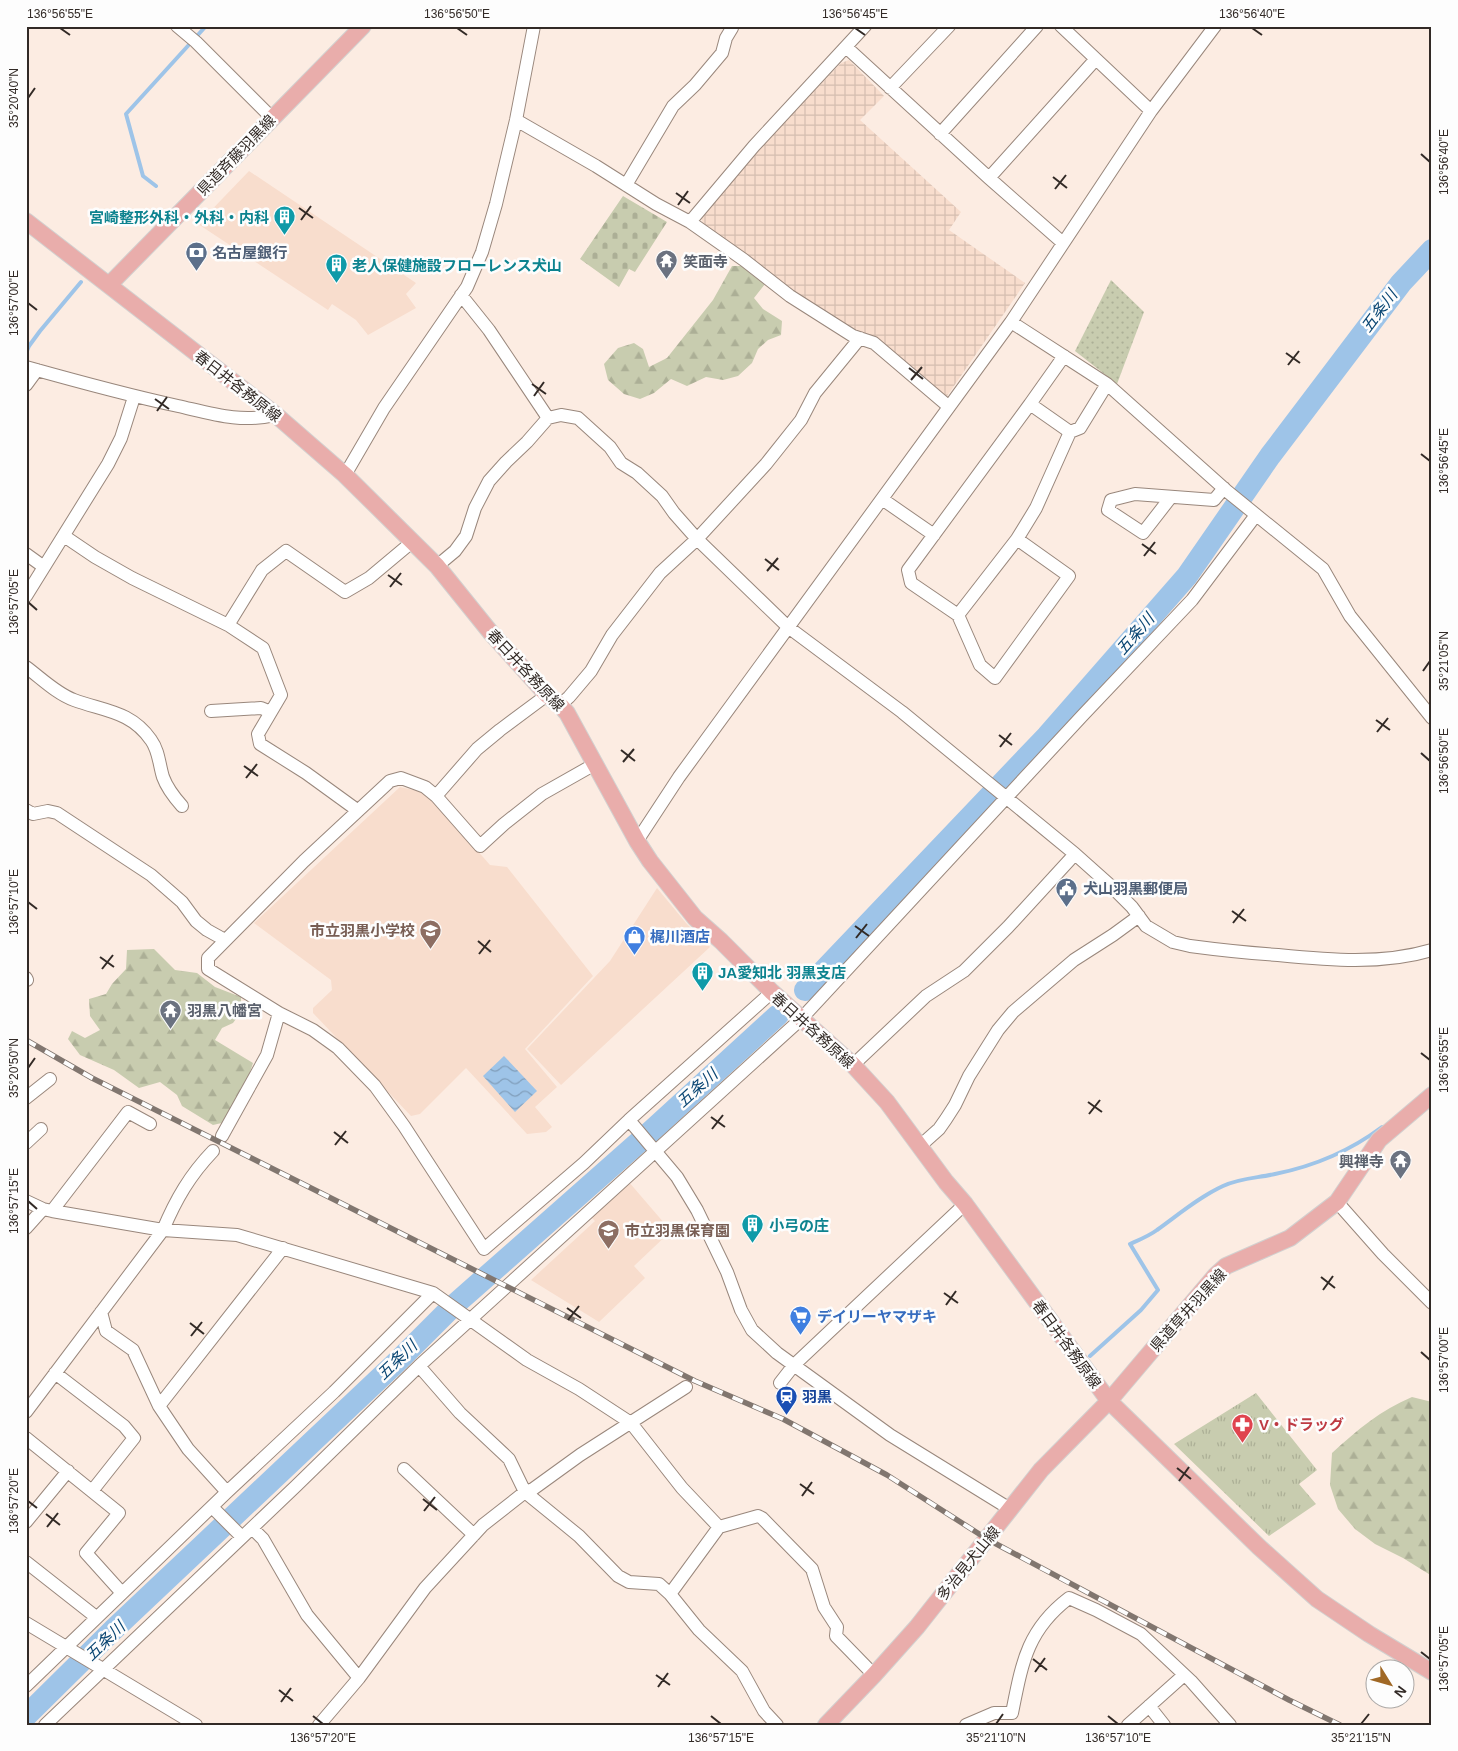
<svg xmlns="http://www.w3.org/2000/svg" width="1458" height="1751" font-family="Arial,'Noto Sans JP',sans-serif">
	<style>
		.built { fill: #f8ddcd }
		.industrial { fill: url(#industrial-grid) }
		.grass { fill: url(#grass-tufts) }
		.forest { fill: url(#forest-firs) }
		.cemetery { fill: url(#cemetery-stones) }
		.park { fill: url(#park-dots) }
		.water { fill: url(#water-waves) }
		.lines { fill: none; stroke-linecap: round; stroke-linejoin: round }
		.stream { stroke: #9ec4e8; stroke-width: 4 }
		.river { stroke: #9ec4e8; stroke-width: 22 }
		.minor-casing { stroke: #99877c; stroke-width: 14 }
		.major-casing { stroke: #d2d0cf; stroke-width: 18 }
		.minor { stroke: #fff; stroke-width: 12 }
		.major { stroke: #e9adab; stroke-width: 16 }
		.rail-casing { stroke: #81766f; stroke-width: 5.5 }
		.rail { stroke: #fdfdfd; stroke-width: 4; stroke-dasharray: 11; stroke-linecap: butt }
		.ticks { fill: none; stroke: #322a26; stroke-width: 2 }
		.labels { text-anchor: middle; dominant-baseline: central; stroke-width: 5; stroke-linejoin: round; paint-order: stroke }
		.street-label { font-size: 15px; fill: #322a26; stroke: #fdfdfd }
		.culture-label { font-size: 15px; font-weight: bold; fill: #0d838f; stroke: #fdfdfd; text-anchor: start }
		.service-label { font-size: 15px; font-weight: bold; fill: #4e5e75; stroke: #fdfdfd; text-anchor: start }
		.worship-label { font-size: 15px; font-weight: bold; fill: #5b616d; stroke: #fdfdfd; text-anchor: start }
		.education-label { font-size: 15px; font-weight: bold; fill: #785e54; stroke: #fdfdfd; text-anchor: end }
		.shop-label { font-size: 15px; font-weight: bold; fill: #366cbe; stroke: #fdfdfd; text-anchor: start }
		.transit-label { font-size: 15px; font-weight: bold; fill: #164399; stroke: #fdfdfd; text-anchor: start }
		.health-label { font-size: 15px; font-weight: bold; fill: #be3a42; stroke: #fdfdfd; text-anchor: start }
		.water-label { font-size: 16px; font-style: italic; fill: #0a4673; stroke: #fdfdfd }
		.neatline { fill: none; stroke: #322a26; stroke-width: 2 }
		.ticks-label { font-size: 12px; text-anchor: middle; fill: #322a26 }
	</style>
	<defs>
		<pattern id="industrial-grid" width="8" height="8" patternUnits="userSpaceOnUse" patternTransform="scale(1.25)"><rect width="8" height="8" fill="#f8ddcd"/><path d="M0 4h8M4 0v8" fill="none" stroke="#d5beb0"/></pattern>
		<pattern id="grass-tufts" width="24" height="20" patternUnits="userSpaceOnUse" patternTransform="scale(1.25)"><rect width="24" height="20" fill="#c8ccaf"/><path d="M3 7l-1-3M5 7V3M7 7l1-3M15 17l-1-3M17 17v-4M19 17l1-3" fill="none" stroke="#acaf96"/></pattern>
		<pattern id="forest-firs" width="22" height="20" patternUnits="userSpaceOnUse" patternTransform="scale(1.25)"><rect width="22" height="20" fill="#c8ccaf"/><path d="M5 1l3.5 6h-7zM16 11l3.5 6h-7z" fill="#acaf96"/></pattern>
		<pattern id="cemetery-stones" width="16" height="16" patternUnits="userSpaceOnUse" patternTransform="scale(1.25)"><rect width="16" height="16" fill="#c8ccaf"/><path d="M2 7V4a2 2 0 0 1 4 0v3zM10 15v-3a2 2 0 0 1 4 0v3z" fill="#acaf96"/></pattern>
		<pattern id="park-dots" width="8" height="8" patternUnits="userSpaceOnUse" patternTransform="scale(1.25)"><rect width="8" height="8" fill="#c8ccaf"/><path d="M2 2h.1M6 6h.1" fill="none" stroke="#acaf96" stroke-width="1.8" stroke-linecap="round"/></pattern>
		<pattern id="water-waves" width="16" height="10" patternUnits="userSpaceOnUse" patternTransform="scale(1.25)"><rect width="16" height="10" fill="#9ec4e8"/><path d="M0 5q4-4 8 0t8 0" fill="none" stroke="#819fbc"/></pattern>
	</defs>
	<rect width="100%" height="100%" fill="#fcece2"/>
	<path class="built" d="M249 171 416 283 406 294 416 308 368 335 356 320 332 304 328 310 198 224Z
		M400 787 427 793 490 865 507 867 593 976 525 1049 557 1087 535 1107 552 1127 546 1132 527 1134 466 1068 420 1114 411 1116 313 1013V1008L332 990 331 980 254 923Z
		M657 888 686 923 710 947 561 1085 527 1049 610 961Z
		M628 1181 671 1231 634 1266 645 1278 599 1322 531 1280 595 1221 590 1216Z"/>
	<path class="industrial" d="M849 60 884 96 860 120 961 212 949 230 1025 283 945 399 855 333 794 292 704 227 701 217 756 152 841 63Z"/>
	<path class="grass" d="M1256 1393 1317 1470 1299 1484 1316 1504 1269 1536 1174 1444Z"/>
	<path class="forest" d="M732 266H744L751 274 765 284 754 298 763 309 782 321 781 335 768 340 758 349 752 363 738 376 723 380 706 377 687 386 671 379 654 393 640 399 624 394 608 380 604 364 618 348 634 343 643 349 649 367 667 358 713 300Z
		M154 949 175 970 197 973 215 987 241 997V1012L233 1023 222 1028 215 1040 253 1063 245 1087 226 1122 213 1125 182 1106 177 1095 160 1082 139 1088 114 1070 80 1055 68 1039 72 1031 85 1038 100 1030 90 1016 89 999 106 994 112 984 126 969 127 950Z
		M1412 1397 1432 1402V1576L1403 1558 1375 1544 1355 1529 1338 1509 1330 1485 1332 1453C1357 1430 1381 1410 1412 1397Z"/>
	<path class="cemetery" d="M623 196 667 222 635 272 629 269 619 287 580 259Z"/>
	<path class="park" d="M1111 280 1144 312 1117 384 1075 351Z"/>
	<path class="water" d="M504 1056 537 1091 515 1112 483 1076Z"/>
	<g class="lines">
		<path class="stream" d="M156 186 143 176 126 114 206 26
			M26 353 29 346 40 331 81 282
			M1090 1356 1141 1310 1158 1290 1130 1244C1139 1240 1149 1236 1157 1230 1178 1215 1199 1197 1223 1186 1240 1178 1258 1178 1275 1174 1315 1166 1350 1151 1382 1127"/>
		<path class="river" d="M805 990 1047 736 1187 576 1270 456 1401 283 1432 250
			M26 1716 113 1630 400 1359 452 1307 648 1134 778 1015"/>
		<defs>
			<path id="minor" d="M177 26 196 42 272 118
				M1061 26 1151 111
				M846 47 989 178 1063 243
				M890 88 949 26
				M516 120 596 166 656 204 690 222 744 260 790 296 853 336 874 343 948 406
				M940 134 1037 26
				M989 178 1095 60
				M626 185 673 106 695 85 722 53 726 38 732 28
				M690 222 754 146 865 26
				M461 295 489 330 548 418 561 415 578 418 610 447 621 463 637 473 662 496 674 513 697 539 788 627 902 712 1075 854 1112 887 1132 907 1146 926 1173 942 1190 946C1220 950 1249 953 1278 955 1329 960 1382 965 1432 950
				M1011 322 1107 384 1228 492 1323 569 1350 616 1432 718
				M26 367C76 381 127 395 178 406 213 414 240 423 276 415
				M26 385 37 370
				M1030 404 1064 356
				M1070 432 1080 428 1107 384
				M345 475 384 408 467 287 482 252 496 204 516 120 534 26
				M1171 497 1143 533 1108 510 1111 500 1135 494 1214 500 1224 488
				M882 499 934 535
				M64 536 95 557 132 578 228 625 263 648 281 695 258 734 260 744 306 773 357 810
				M26 554 44 567
				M437 566 455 551 466 536 475 508 489 481 506 462 527 442 548 418
				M26 596 108 464 121 438 134 397
				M958 615 911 583 908 570 1030 404 1070 432 1036 508 1017 539 958 615 980 665 995 678 1069 576 1017 539
				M228 625 262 570 286 551 345 592 369 578 412 542
				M26 667C41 678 57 694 74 700 104 711 131 711 151 740 159 751 159 764 163 777 167 788 174 797 182 806
				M560 705 569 697 591 671 612 635 660 573 697 539 766 464 801 420 815 393 860 338
				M211 711 261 708 271 712
				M595 764 542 794 504 824 480 846 436 796 425 787 401 778 390 781 304 861 208 958V969L279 1013 313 1030 338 1048 375 1086 404 1126 484 1249 584 1163 629 1120 772 992
				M436 796 477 749 500 730 547 695
				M26 810 33 814 48 811 57 813 151 875 182 902 196 921 207 930 225 940
				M637 841 679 777 1011 322 1151 111 1215 26
				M26 978 27 980
				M853 1065 926 996 964 971 1008 927 1075 854
				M26 1098 50 1079
				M629 1120 677 1177 697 1210 727 1272 741 1310 752 1330 777 1353 890 1435 1010 1509
				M222 1136 267 1055 279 1013
				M26 1143 41 1129
				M920 1146 939 1129 946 1119 955 1105 969 1076 998 1030 1013 1012 1074 960 1113 935 1139 916
				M26 1201 43 1209 52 1211 163 1230 237 1235 433 1293 527 1360 579 1389 631 1423 682 1488 719 1527
				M1337 1202 1383 1254 1432 1303
				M52 1211 128 1112 150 1124
				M26 1228 43 1209
				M101 1312 106 1331 133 1350 159 1406 188 1449 227 1492
				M419 1366 460 1413 509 1459 525 1492 579 1536 618 1576 629 1582 659 1584 670 1594 699 1630 742 1671 764 1711 777 1725
				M55 1373 124 1426 134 1438 92 1491
				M780 1383 794 1365 965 1204
				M159 1406 283 1248
				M26 1412 163 1230C176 1199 190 1175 213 1151
				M26 1438 119 1513 86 1553 122 1593
				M404 1469 474 1535
				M212 1507 242 1537
				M26 1522 68 1471
				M252 1528 263 1539 307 1615 359 1678
				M26 1562 96 1617
				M670 1594 719 1527 758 1516 762 1518 812 1569 824 1607 837 1627 836 1636 874 1675
				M26 1623 196 1725
				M26 1686 227 1492 334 1392 433 1293
				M1149 1706 1164 1725
				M45 1725 296 1486 419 1366 801 1019 1082 716 1192 600 1256 515
				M319 1725 359 1678 425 1588 483 1525 525 1492 533 1489 580 1455 686 1387
				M966 1725 994 1713H1012C1022 1663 1027 1630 1069 1598L1096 1610 1141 1634 1191 1681 1230 1725
				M1128 1725 1184 1675"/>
			<path id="major" d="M26 221 276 415 345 475 437 566 491 633 547 695 560 705 567 713 637 841 650 861 695 918 721 941 772 992 853 1065 887 1102 946 1182 965 1204 1109 1401 1259 1547 1317 1599 1369 1634 1432 1672
				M109 285 363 26
				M826 1725 874 1675 917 1627 1041 1470 1109 1401 1215 1276 1226 1266 1290 1238 1337 1202 1379 1140 1432 1095"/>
		</defs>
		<use href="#minor" class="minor-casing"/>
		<use href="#major" class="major-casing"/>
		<use href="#minor" class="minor"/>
		<use href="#major" class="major"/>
		<defs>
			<path id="rail" d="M26 1040 92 1078 695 1381 783 1419 887 1475 987 1539 1289 1700 1340 1725"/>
		</defs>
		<use href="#rail" class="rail-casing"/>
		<use href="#rail" class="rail"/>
	</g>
	<path class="ticks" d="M60 28 70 35M457 28 467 35M855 28 865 35M1252 28 1262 35M28 98 35 88M1421 154 1430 162M1053 177 1067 188M1055 189 1066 175M676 193 690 203M678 205 688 191M299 208 313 218M301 220 311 206M28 303 37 310M1286 353 1300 363M1288 365 1299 351M909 368 923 379M911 380 922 367M532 384 546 394M534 396 544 382M155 399 169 409M157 411 167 397M1421 454 1430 461M1142 544 1156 554M1144 556 1155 542M765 559 779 570M767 571 778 558M388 575 402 585M390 587 401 573M28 602 37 610M1423 671 1430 661M1376 720 1390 730M1377 732 1388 718M999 735 1012 745M1000 747 1011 733M621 750 635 761M1421 753 1430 761M623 762 634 749M244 766 258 776M246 778 257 764M28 902 37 909M1232 911 1246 921M1233 923 1244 909M855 926 869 936M856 938 867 924M478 941 491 952M479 954 490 940M100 957 114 967M102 969 113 955M1421 1053 1430 1060M28 1068 35 1058M1088 1102 1102 1112M1089 1114 1100 1100M711 1117 725 1127M712 1129 723 1115M334 1132 348 1143M335 1145 346 1131M28 1201 37 1209M1321 1277 1335 1288M1323 1290 1333 1276M944 1293 958 1303M946 1305 956 1291M567 1308 581 1318M568 1320 579 1306M190 1323 204 1334M191 1336 202 1322M1421 1352 1430 1360M1177 1468 1191 1479M1179 1481 1189 1467M800 1484 814 1494M802 1496 812 1482M423 1499 437 1510M28 1501 37 1508M424 1511 435 1497M46 1514 60 1525M47 1527 58 1513M1421 1652 1430 1659M1033 1659 1047 1670M1035 1672 1045 1658M656 1675 670 1685M658 1687 668 1673M279 1690 293 1701M281 1702 291 1688M313 1716 323 1724M711 1716 721 1724M1108 1716 1118 1724M996 1724 1003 1714M1361 1724 1369 1714"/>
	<defs>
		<symbol id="building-pin" viewBox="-11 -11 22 30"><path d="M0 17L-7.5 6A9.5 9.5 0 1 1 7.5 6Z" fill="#0f9aa8" stroke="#fdfdfd"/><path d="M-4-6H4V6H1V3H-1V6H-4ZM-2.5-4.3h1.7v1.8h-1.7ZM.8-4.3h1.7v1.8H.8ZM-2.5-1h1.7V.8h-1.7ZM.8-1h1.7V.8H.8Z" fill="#fff"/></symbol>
		<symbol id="bank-pin" viewBox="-11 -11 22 30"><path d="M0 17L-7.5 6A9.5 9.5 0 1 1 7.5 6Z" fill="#5c6f8a" stroke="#fdfdfd"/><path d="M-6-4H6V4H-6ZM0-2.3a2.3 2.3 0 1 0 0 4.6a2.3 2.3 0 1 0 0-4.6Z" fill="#fff"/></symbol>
		<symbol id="temple-pin" viewBox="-11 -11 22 30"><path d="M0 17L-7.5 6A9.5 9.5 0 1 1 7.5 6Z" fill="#6b7280" stroke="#fdfdfd"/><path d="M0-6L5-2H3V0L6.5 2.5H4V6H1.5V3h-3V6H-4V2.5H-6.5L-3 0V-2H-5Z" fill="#fff"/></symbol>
		<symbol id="civic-pin" viewBox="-11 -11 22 30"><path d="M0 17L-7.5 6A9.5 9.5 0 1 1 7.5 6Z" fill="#5c6f8a" stroke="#fdfdfd"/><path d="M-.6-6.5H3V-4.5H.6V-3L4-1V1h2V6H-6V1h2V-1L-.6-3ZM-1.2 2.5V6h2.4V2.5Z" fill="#fff"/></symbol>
		<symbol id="school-pin" viewBox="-11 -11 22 30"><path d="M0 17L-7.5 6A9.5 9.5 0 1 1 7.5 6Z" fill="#8d6e63" stroke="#fdfdfd"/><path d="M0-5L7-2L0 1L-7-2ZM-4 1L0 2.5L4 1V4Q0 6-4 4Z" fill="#fff"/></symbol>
		<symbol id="shop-pin" viewBox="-11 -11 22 30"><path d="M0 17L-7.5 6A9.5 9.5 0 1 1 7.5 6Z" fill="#3f7fe0" stroke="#fdfdfd"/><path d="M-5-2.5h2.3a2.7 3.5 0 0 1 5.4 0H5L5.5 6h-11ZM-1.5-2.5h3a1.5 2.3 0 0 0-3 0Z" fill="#fff"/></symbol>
		<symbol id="supermarket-pin" viewBox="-11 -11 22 30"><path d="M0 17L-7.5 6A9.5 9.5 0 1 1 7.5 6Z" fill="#3f7fe0" stroke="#fdfdfd"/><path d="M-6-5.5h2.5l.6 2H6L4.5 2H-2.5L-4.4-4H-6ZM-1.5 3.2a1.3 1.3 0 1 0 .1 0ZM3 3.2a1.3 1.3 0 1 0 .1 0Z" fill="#fff"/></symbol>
		<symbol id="station-pin" viewBox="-11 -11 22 30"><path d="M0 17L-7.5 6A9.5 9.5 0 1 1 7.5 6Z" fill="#1a4fb4" stroke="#fdfdfd"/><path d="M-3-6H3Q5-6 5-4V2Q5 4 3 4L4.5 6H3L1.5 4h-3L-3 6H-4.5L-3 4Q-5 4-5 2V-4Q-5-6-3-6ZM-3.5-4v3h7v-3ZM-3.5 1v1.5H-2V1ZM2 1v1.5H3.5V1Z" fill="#fff"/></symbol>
		<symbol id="pharmacy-pin" viewBox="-11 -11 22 30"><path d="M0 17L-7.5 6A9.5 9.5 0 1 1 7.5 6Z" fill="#e0444e" stroke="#fdfdfd"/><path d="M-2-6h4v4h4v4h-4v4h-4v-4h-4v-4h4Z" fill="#fff"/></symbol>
	</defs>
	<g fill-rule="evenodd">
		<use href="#building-pin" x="272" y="204" width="25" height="34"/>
		<use href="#bank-pin" x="184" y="240" width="25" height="34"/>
		<use href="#temple-pin" x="654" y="248" width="25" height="34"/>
		<use href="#building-pin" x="324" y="252" width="25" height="34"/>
		<use href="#civic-pin" x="1054" y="876" width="25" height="34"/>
		<use href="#school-pin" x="418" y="918" width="25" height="34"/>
		<use href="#shop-pin" x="622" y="924" width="25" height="34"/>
		<use href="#building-pin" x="690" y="960" width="25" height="34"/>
		<use href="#temple-pin" x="158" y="998" width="25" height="34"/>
		<use href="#temple-pin" x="1388" y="1148" width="25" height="34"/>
		<use href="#building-pin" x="740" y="1212" width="25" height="34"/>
		<use href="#school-pin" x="596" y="1218" width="25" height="34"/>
		<use href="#supermarket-pin" x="788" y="1304" width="25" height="34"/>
		<use href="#station-pin" x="774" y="1384" width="25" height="34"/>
		<use href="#pharmacy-pin" x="1230" y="1412" width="25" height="34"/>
	</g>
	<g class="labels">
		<g class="street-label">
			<text transform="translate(236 155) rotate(-46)">県道斉藤羽黒線</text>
			<text transform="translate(238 386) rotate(38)">春日井各務原線</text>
			<text transform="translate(526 670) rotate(47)">春日井各務原線</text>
			<text transform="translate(813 1030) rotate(42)">春日井各務原線</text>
			<text transform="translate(1188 1310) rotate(-48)">県道草井羽黒線</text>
			<text transform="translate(1067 1344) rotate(54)">春日井各務原線</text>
			<text transform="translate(968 1563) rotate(-51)">多治見犬山線</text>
		</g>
		<g class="culture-label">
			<text x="269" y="217" text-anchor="end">宮崎整形外科・外科・内科</text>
			<text x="352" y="265">老人保健施設フローレンス犬山</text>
			<text x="718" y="972">JA愛知北 羽黒支店</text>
			<text x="769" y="1225">小弓の庄</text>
		</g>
		<g class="service-label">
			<text x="212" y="252">名古屋銀行</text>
			<text x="1083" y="888">犬山羽黒郵便局</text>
		</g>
		<g class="worship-label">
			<text x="683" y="261">笑面寺</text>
			<text x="187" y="1010">羽黒八幡宮</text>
			<text x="1384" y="1161" text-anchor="end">興禅寺</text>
		</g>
		<g class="education-label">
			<text x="415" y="930">市立羽黒小学校</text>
			<text x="625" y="1230" text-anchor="start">市立羽黒保育園</text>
		</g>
		<g class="shop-label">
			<text x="650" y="936">梶川酒店</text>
			<text x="817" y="1316">デイリーヤマザキ</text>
		</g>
		<g class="transit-label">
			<text x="802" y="1396">羽黒</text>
		</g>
		<g class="health-label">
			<text x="1259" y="1424">V・ドラッグ</text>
		</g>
		<g class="water-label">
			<text transform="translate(1379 311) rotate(-53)">五条川</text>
			<text transform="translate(1135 634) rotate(-49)">五条川</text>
			<text transform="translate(697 1088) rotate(-42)">五条川</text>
			<text transform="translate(397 1360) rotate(-44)">五条川</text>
			<text transform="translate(105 1641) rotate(-44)">五条川</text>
		</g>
	</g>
	<rect width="1458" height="1751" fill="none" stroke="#fdfdfd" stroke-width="55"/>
	<g transform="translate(1390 1684) rotate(127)"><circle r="24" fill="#fdfdfd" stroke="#aca9a7"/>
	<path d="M0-4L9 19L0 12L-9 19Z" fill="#a06825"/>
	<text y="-8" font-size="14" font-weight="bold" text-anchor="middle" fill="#322a26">N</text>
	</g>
	<rect x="28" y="28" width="1402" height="1696" class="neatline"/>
	<g class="ticks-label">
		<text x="60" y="18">136°56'55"E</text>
		<text x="457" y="18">136°56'50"E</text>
		<text x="855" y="18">136°56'45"E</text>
		<text x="1252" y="18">136°56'40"E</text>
		<text transform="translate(14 98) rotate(-90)" y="4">35°20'40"N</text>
		<text transform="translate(1444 162) rotate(-90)" y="4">136°56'40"E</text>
		<text transform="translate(14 303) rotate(-90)" y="4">136°57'00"E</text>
		<text transform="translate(1444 461) rotate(-90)" y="4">136°56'45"E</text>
		<text transform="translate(14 602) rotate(-90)" y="4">136°57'05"E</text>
		<text transform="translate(1444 661) rotate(-90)" y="4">35°21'05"N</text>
		<text transform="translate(1444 761) rotate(-90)" y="4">136°56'50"E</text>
		<text transform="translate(14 902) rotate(-90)" y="4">136°57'10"E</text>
		<text transform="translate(1444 1060) rotate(-90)" y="4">136°56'55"E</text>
		<text transform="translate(14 1068) rotate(-90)" y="4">35°20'50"N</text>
		<text transform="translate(14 1201) rotate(-90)" y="4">136°57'15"E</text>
		<text transform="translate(1444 1360) rotate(-90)" y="4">136°57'00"E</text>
		<text transform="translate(14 1501) rotate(-90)" y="4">136°57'20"E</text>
		<text transform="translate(1444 1659) rotate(-90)" y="4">136°57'05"E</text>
		<text x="323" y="1742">136°57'20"E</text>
		<text x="721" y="1742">136°57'15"E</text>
		<text x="996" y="1742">35°21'10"N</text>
		<text x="1118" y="1742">136°57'10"E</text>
		<text x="1361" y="1742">35°21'15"N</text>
	</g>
</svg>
